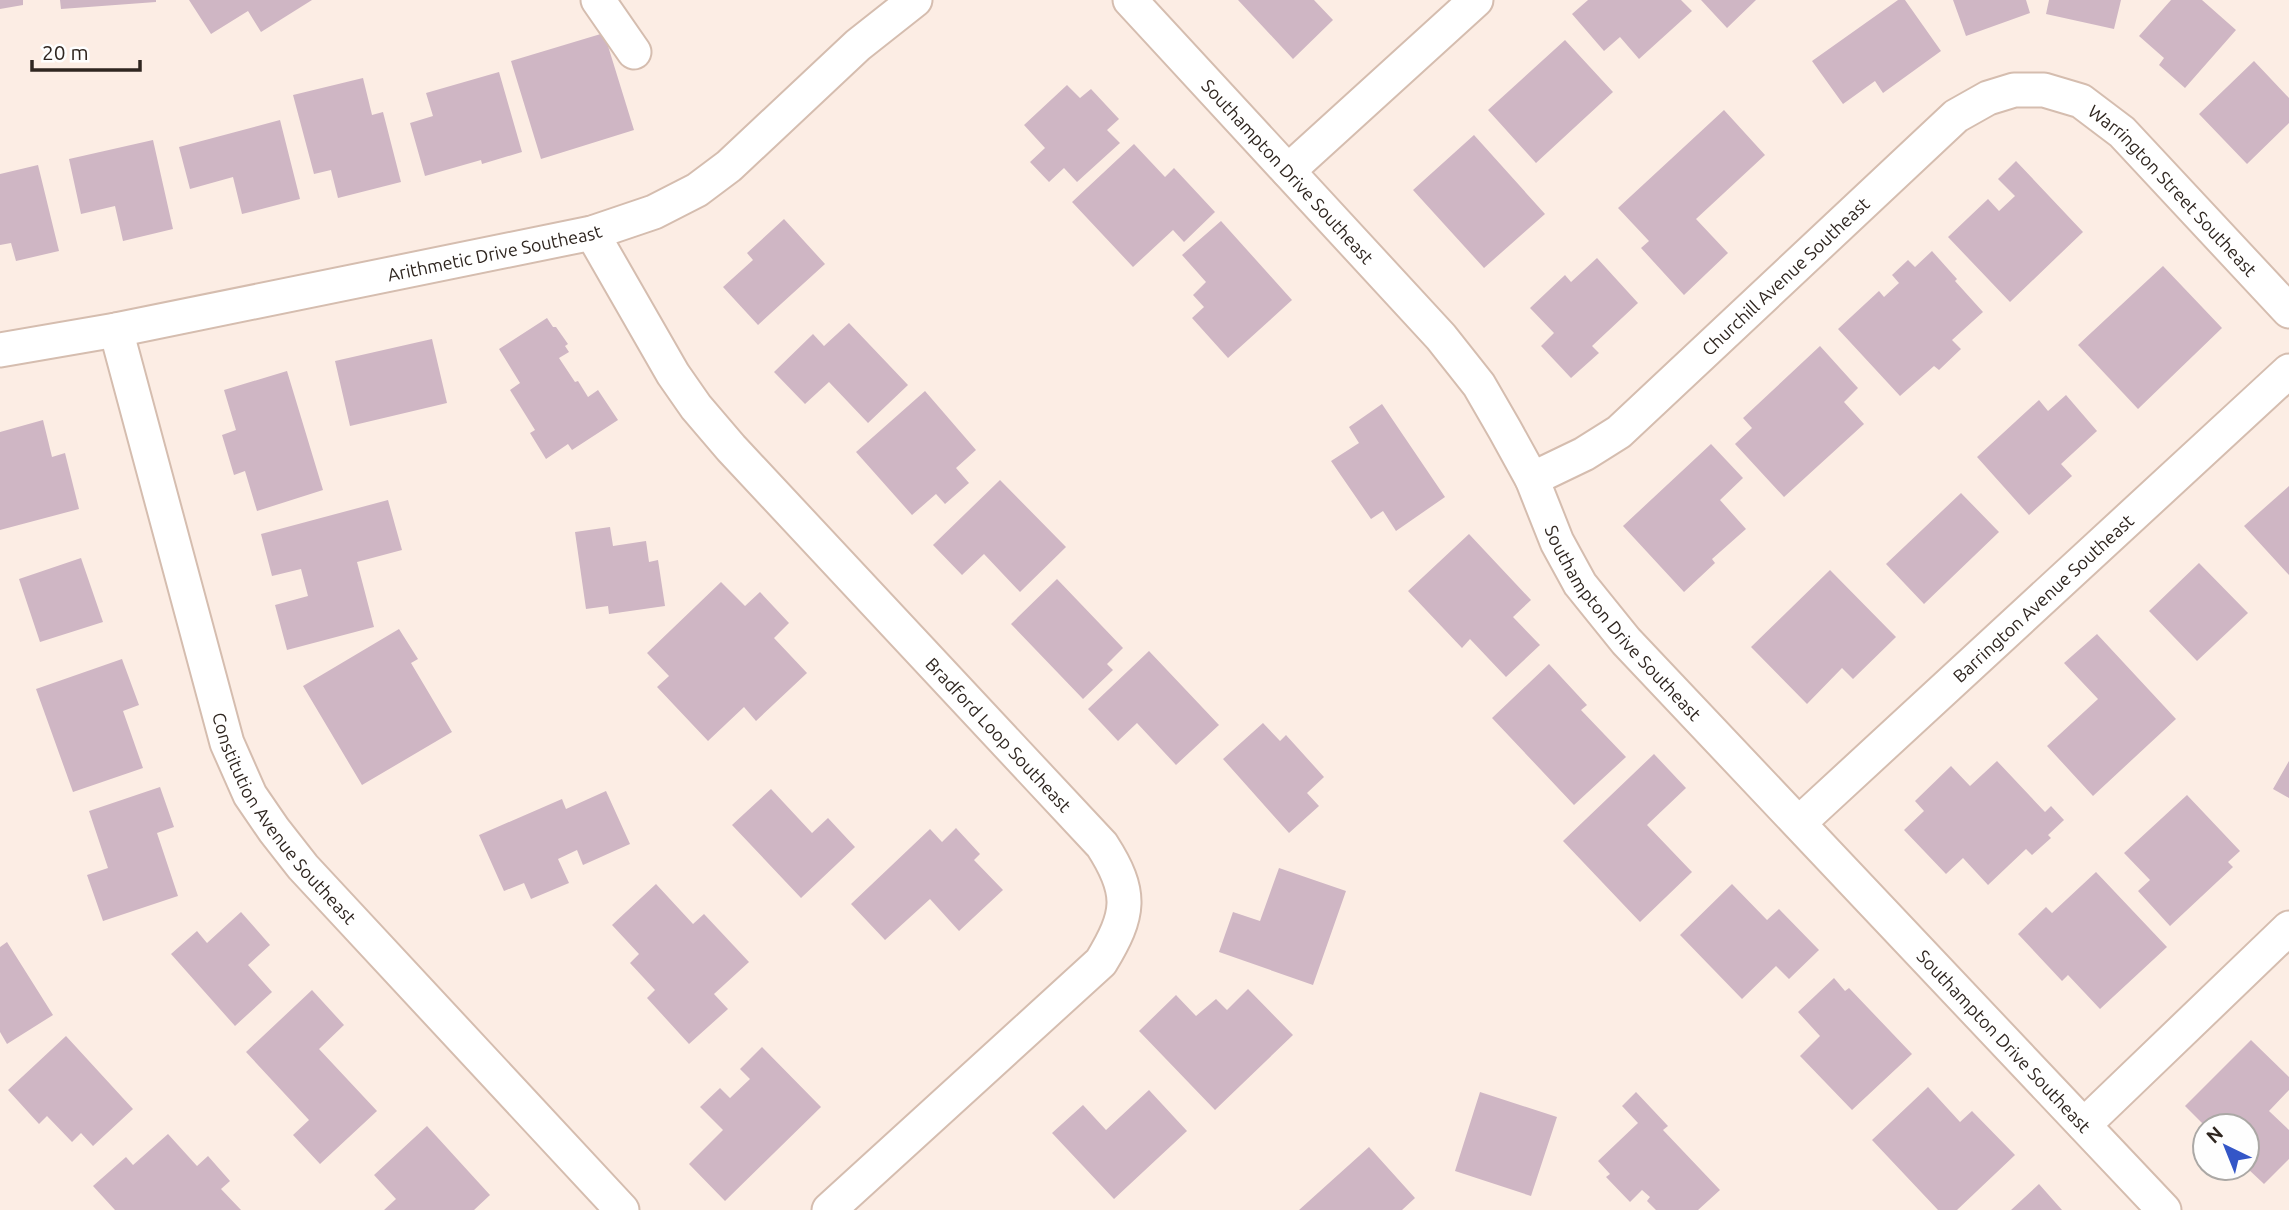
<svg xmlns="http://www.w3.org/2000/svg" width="2289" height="1210" font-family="Ubuntu,sans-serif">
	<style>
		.building { fill: #cfb6c4 }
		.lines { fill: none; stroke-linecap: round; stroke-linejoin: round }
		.street-casing { stroke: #d5bdaf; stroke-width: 37 }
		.street { stroke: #fff; stroke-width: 33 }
		.labels { text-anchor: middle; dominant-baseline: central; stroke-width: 6; stroke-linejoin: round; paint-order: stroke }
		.street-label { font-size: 18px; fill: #2f2620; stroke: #fefefe }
	</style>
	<rect width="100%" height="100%" fill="#fcede4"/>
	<path class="building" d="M0 0H23V5L0 9Z
		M60 0H156V2L61 9Z
		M189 0H312L261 32 248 11 211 34Z
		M1238 0H1314L1333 20 1293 59Z
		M1588 0H1681L1692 11 1639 59 1620 37 1604 51 1572 14Z
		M1701 0H1756L1727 28Z
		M1898 0H1905L1941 51 1883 93 1875 81 1843 104 1812 61Z
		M1953 0H2026L2030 13 1966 36Z
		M2049 0H2121L2114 29 2046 14Z
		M2171 0H2202L2236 30 2185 88 2159 65 2164 58 2139 36Z
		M604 33 634 130 541 159 511 61Z
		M1565 40 1613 92 1536 163 1488 110Z
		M2254 61 2289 98V123L2247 164 2199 114Z
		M499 72 522 152 482 164 481 160 425 176 410 123 433 116 426 93Z
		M363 78 372 115 383 112 401 182 338 198 331 170 314 174 293 95Z
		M1067 85 1080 98 1091 89 1119 119 1107 130 1120 143 1077 182 1064 168 1049 182 1030 162 1045 148 1024 125Z
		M1724 110 1765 155 1696 219 1728 253 1684 295 1641 248 1649 241 1618 208Z
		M280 120 300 199 242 214 233 177 190 189 179 147Z
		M1474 135 1545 214 1484 268 1413 190Z
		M153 140 173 229 123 241 115 206 81 214 69 159Z
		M1134 144 1165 177 1174 168 1215 212 1184 242 1173 230 1133 267 1072 202Z
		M2016 161 2083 232 2010 302 1948 237 1988 199 1999 211 2015 196 1998 179Z
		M38 165 59 251 16 261 11 243 0 245V174Z
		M784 219 825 264 758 325 723 287 753 260 747 253Z
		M1221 221 1292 300 1228 358 1192 318 1204 307 1193 295 1206 282 1182 255Z
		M1932 251 1957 279 1955 281 1983 312 1952 340 1961 349 1939 370 1934 366 1900 396 1838 329 1879 291 1884 297 1899 283 1892 275 1908 260 1915 267Z
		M1597 258 1638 303 1592 346 1599 353 1571 378 1541 346 1554 333 1530 308 1565 275 1571 282Z
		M2163 266 2222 328 2138 409 2078 345Z
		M547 318 553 327H556L568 344 565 346 569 352 559 358 575 382 578 381 588 397 598 390 618 420 572 450 568 444 546 459 530 433 535 430 510 390 520 383 499 349Z
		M849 323 908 385 868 423 829 382 805 404 774 372 813 334 824 346Z
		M432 339 447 403 350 426 335 361Z
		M1820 346 1858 388 1844 402 1864 424 1784 497 1735 444 1752 428 1743 418Z
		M287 371 323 490 257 511 245 471 234 475 222 435 236 430 224 390Z
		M925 391 976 450 956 468 969 483 945 504 936 494 912 515 856 452Z
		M2066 395 2097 431 2061 464 2072 476 2029 515 1977 457 2039 400 2048 411Z
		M1382 404 1445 497 1396 531 1383 511 1371 519 1331 461 1359 443 1349 427Z
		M43 420 52 457 65 453 79 509 0 530V432Z
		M1711 444 1743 478 1720 500 1746 529 1712 559 1715 563 1684 592 1623 526Z
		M1000 480 1066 547 1020 592 984 554 962 575 933 545Z
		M2289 486V575L2244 526Z
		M1961 493 1999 532 1924 604 1886 564Z
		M388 500 402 550 357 562 374 627 287 650 275 605 308 596 301 569 272 576 261 534Z
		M610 527 613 546 646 541 649 562 658 560 665 606 609 614 608 606 586 609 575 532Z
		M1469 534 1531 600 1513 617 1540 645 1506 677 1470 639 1462 648 1408 591Z
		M81 558 103 622 40 642 19 579Z
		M2199 563 2248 613 2197 661 2149 611Z
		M1830 570 1896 637 1853 679 1842 668 1807 704 1751 647Z
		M1057 579 1123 648 1107 664 1113 670 1083 699 1011 624Z
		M721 582 745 606 760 592 789 623 774 638 807 673 756 721 744 707 708 741 657 687 669 676 647 653Z
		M399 629 418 659 411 663 452 732 362 785 303 686Z
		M2097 634 2176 719 2093 796 2047 746 2098 699 2064 663Z
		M1149 651 1219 725 1176 765 1137 723 1118 741 1088 709Z
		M122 659 139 705 123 711 143 768 73 792 36 689Z
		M1549 664 1587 705 1581 710 1626 757 1574 805 1492 718Z
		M1263 723 1280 741 1286 735 1324 777 1307 793 1319 806 1289 833 1223 759Z
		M1654 754 1686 788 1647 825 1692 872 1640 922 1563 841Z
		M1997 761 2045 812 2051 806 2064 820 2048 835 2051 838 2032 855 2026 849 1988 885 1963 858 1946 874 1904 830 1924 811 1915 801 1951 766 1970 786Z
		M2289 761V798L2273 789Z
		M160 787 174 827 157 833 178 896 103 921 87 875 108 868 89 811Z
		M771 789 812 833 828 818 855 847 801 898 732 825Z
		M606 791 630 844 583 865 577 850 558 859 569 883 531 899 524 883 504 891 479 835 562 799 566 809Z
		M2187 795 2240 851 2228 862 2233 867 2170 926 2138 891 2150 880 2124 853Z
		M956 828 980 854 974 860 1003 890 959 931 930 899 885 940 851 904 930 829 942 842Z
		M1279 868 1346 891 1313 985 1219 952 1233 912 1260 921Z
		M2096 872 2167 947 2100 1009 2068 975 2062 981 2018 934 2046 907 2052 913Z
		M656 884 693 924 704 914 749 962 714 994 728 1009 689 1044 647 998 655 990 630 963 639 954 612 925Z
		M1732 884 1767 920 1779 909 1819 950 1789 979 1776 966 1742 999 1680 935Z
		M241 912 270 945 248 965 272 992 235 1026 171 954 197 931 207 943Z
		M7 942 53 1015 7 1044 0 1032V947Z
		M1834 978 1845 991 1849 988 1912 1054 1852 1110 1800 1056 1820 1036 1798 1012Z
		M1248 989 1293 1035 1215 1110 1139 1031 1176 995 1196 1016 1216 999 1227 1010Z
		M312 990 344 1025 319 1049 377 1111 320 1164 293 1135 309 1120 246 1052Z
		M66 1036 133 1109 93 1146 81 1133 72 1142 47 1116 39 1124 8 1090Z
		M2251 1040 2289 1077V1090L2269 1111 2289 1130V1159L2264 1184 2247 1168V1126H2205L2185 1106Z
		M762 1047 821 1107 725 1201 689 1164 723 1130 700 1107 720 1088 730 1098 750 1079 740 1069Z
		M1928 1087 1960 1122 1972 1111 2015 1155 1957 1210H1938L1872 1140Z
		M1149 1090 1187 1131 1114 1199 1052 1133 1083 1105 1106 1130Z
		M1480 1092 1557 1117 1531 1196 1455 1171Z
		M1636 1092 1668 1126 1663 1130 1720 1190 1698 1210H1656L1647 1201 1650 1197 1642 1190 1630 1202 1606 1177 1610 1174 1598 1161 1638 1123 1622 1106Z
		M427 1126 490 1195 474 1210H384L396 1199 374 1175Z
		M168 1134 197 1166 208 1156 230 1181 221 1189 241 1210H115L93 1186 126 1157 133 1165Z
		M1369 1147 1415 1198 1402 1210H1299Z
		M2039 1184 2062 1210H2011Z"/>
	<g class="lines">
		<defs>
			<g id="street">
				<path d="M598 0 634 52"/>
				<path id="s1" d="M1130 0 1441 337 1479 385 1505 430 1532 479 1557 542 1580 584 1626 641 2164 1210"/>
				<path d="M1288 171 1476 0"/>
				<path id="s2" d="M592 233 673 374 696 407 731 448 1102 845C1133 893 1130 914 1101 962L829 1210"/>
				<path id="s3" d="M116 330 227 743 250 795 274 830 303 867 622 1210"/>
				<path id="s4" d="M0 350 116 330 592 233 654 212 697 190 729 166 858 45 915 0"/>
				<path id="s5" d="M1532 479 1584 454 1619 432 1956 116 1988 98 2014 90H2044L2081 101 2122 132 2289 311"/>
				<path id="s6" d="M1799 823 2289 371"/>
				<path d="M2084 1125 2289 928"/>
			</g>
		</defs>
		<use href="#street" class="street-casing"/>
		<use href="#street" class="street"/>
	</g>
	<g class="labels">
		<g class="street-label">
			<text stroke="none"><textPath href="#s1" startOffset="233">Southampton Drive Southeast</textPath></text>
			<text stroke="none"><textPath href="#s5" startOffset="822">Warrington Street Southeast</textPath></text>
			<text stroke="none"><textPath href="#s4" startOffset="504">Arithmetic Drive Southeast</textPath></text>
			<text stroke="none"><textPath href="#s5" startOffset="327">Churchill Avenue Southeast</textPath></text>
			<text stroke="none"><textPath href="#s6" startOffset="332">Barrington Avenue Southeast</textPath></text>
			<text stroke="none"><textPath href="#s1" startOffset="800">Southampton Drive Southeast</textPath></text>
			<text stroke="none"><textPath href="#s2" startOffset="649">Bradford Loop Southeast</textPath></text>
			<text stroke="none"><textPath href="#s3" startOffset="522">Constitution Avenue Southeast</textPath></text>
			<text stroke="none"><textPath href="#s1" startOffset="1367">Southampton Drive Southeast</textPath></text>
		</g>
	</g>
	<g transform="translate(2226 1147) rotate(317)"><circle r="33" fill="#fefefe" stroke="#aba8a5" stroke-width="2"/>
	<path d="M0-5L12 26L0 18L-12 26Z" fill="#3456c7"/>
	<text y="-10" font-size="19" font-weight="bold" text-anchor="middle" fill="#2f2620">N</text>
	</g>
	<path d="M32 60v10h108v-10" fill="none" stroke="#2f2620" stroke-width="3.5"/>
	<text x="42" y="60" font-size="21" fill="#2f2620" stroke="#fefefe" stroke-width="5" paint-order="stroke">20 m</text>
</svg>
